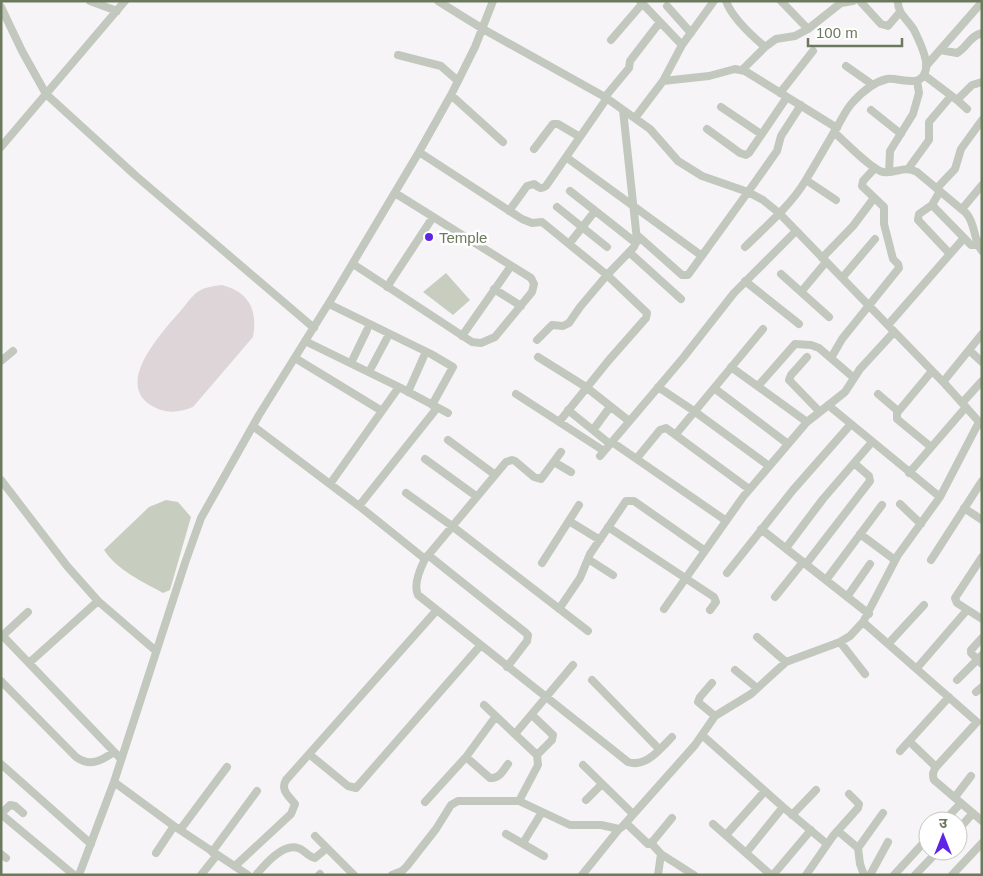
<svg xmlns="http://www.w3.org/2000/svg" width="983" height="876" font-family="Helvetica,'Noto Sans Devanagari',sans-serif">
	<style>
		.green { fill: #ded5d8 }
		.water { fill: #c8cebf }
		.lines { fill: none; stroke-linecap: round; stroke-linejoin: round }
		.minor { stroke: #c3c8bf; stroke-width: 8 }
		.poi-dot { fill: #5e25e6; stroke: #fff; stroke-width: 2 }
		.labels { text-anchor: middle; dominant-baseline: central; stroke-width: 5; stroke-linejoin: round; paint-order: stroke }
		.poi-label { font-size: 15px; fill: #6b795d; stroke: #fff; text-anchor: start }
	</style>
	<rect width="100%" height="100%" fill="#f7f4f7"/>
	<path class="green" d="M222 285C249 292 258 310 253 337L193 407C180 412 169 414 156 408 112 388 158 337 176 316 183 309 189 299 196 293 204 287 213 286 222 285Z"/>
	<path class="water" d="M446 273 470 300 453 315 423 292Z
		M166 500 178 502 191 517 170 590 163 593C142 581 118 571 104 550L149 507Z"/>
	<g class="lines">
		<path class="minor" d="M90 1 117 11
			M438 1 483 29 605 97 650 129 678 161 702 176 748 192 763 200 779 213 945 384 982 425
			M640 1 682 45
			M726 1C732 18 752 36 765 47L742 70
			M781 1 808 29
			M860 1 881 24 888 26 900 12
			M667 6 691 33
			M1 7 22 51 46 94 136 176 314 328
			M611 40 642 4
			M765 47 776 39 795 36 808 29 837 6 841 3 853 1
			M940 50 957 53C967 47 971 35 982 33
			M398 55 441 66 458 81
			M846 66 873 85
			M926 66 982 2
			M924 75 957 100 972 85 982 82
			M663 81 682 45 714 1
			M780 93 813 51
			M451 95 503 142
			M605 97 629 68 630 61 660 22
			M957 100 967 109
			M721 107 761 134
			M871 110 901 134
			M635 118 663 81 709 76 735 69 745 71 837 128
			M707 129 740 153 746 155 749 153 787 97
			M834 132C844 141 872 170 883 172 897 174 903 165 917 172L966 213C976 224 973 240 982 251
			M1 147 125 1
			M534 149 553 124H558L580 137
			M419 152 522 219 532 223 542 222 607 275 634 247 637 240 623 110
			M566 157 702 256
			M908 169 929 140V122L951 96
			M889 172 890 151 913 114 919 93 917 81
			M806 180 836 200
			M937 188 955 169 961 149 982 120
			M570 191 636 243
			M940 191 932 205 971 245H975L980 242
			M932 205 919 214 918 220 950 254
			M557 207 607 247
			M962 209 982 185
			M509 211 527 186 534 184C538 187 541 190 546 186L607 98
			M637 235 682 275H688L748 192 777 151 781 136 801 105
			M569 244 595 211
			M745 247C765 227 789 207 804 183 815 165 826 146 837 127 842 119 846 109 853 102 862 92 874 82 887 79 900 77 922 90 926 69 928 59 919 40 914 30 908 20 897 13 898 1
			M629 252 681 299
			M822 258 853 226 874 198
			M353 264 472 342 481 343 495 337 532 292 534 284 531 278 395 193
			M781 274 829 317
			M842 278 875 239
			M745 281 799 324
			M387 287 433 217
			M494 289 521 306
			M801 292 826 262
			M329 304 431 354 453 367 432 405
			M888 325 964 238
			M462 336 511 266
			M537 340 552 325 563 326 569 323 580 307 607 275 647 313 646 318 609 360 559 422
			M305 341 399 387 330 484
			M969 350 982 362
			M538 357 586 387 629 421
			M807 357 791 375 789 380 819 411
			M295 358 382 411
			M831 358 842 339 899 268 898 264 893 259 884 224V207L862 186 863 181 875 168
			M1 361 13 351
			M351 363 367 330
			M731 367 807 422
			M369 372 387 338
			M943 382 982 334
			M758 386 795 344 811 345 819 348 854 378
			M399 387 448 413
			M658 387 694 411 769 466
			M714 388 788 444
			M408 392 424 356
			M516 394 604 451
			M878 394 898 411
			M962 403 982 381
			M828 405 940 497
			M568 410 610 444
			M253 426 359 506 425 559C420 569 413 585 418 595L628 762C646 768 660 749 672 737
			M593 430 610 407
			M676 434 763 329
			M448 440 494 474
			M612 442 725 520
			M931 447 897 419V413L932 371
			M600 456 683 358 734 293 796 231
			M637 458 660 430 666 428 749 489
			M425 459 476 496
			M554 462 571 472
			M909 473 966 407
			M1 480 67 566 98 601
			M406 493 452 526 588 631
			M900 504 921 524
			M359 506 437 408
			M964 508 982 520
			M569 521 600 540
			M608 527 714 597 716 602 710 610
			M761 529 869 614
			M860 534 895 560
			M786 548 823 499 872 442
			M428 555 526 633 528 635 527 641 507 667
			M982 557 955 598 957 603 982 619
			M425 559 506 462 512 460 515 461 534 477 541 479 561 452
			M588 559 613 575
			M931 560 982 481
			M542 563 579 505
			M806 564 870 481 869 476 854 463
			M727 573 793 490 851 424
			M826 580 882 505
			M775 597 803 562
			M847 597 870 564
			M559 609 580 578 590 554 626 501H634L704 550
			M664 609 743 497 807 422 845 392 860 369 894 332
			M863 622 977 722 936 767C933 772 932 774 934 780L982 821
			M2 635 121 759
			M1 637 28 612
			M757 637 786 662
			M982 638 971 650V653L982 664
			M840 642 865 674
			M889 643 924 605
			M29 663 98 601 156 651
			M917 668 967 610
			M735 670 757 688
			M592 680 659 749
			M957 680 982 655
			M1 681 76 757C90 767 101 761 114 752
			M712 683 700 697 698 702 715 716
			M976 692 982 687
			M484 705 537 755 538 765 519 801
			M532 715 553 735 552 740 537 755
			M496 716 466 757 490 778C499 779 503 771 508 764
			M515 734 573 665
			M702 735 783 807 827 844
			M909 741 936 767
			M900 751 949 697
			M309 754 348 786 356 788 480 646
			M1 764 91 844
			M583 765 633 814
			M114 782 174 826 248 875
			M955 797 971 776
			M586 800 602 784
			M425 802 466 757
			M2 813 10 805 15 806 23 813
			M1 814 74 875
			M792 815 816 790
			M944 821 961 803
			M626 823 648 844 653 841 672 818
			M713 824 771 875
			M180 830 227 767
			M958 830 973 813
			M838 831 858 848 860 864 864 875
			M506 834 544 856
			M726 835 765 791
			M315 836 354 875
			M523 843 542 812
			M651 843 661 854 658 875
			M858 848 883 813
			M212 852 257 791
			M156 853 174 826
			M746 853 783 807
			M1 854 6 858
			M661 854 694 875
			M235 866 291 814 295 804C289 796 280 790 286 780L436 611
			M79 875 114 782 185 563 201 518 259 415 332 298 419 152 451 95 475 47 493 1
			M201 875 217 855
			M256 875C265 864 283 843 298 848 305 850 308 857 315 858L327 848
			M319 875 320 874
			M392 875 402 871 407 866 436 829 451 805 458 801H519L570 825H601L619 829 622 827 695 745 715 716 751 694 786 662 840 642 850 636 863 622 898 555 940 497 979 422
			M582 875 619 829
			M773 875 811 830
			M806 875 833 836 858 808 859 804 849 794
			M870 875 888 842
			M894 875 928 838
			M915 875 938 851
			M952 875 982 843"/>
	</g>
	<circle class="poi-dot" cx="429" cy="237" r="5"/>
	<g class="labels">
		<g class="poi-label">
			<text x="439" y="237">Temple</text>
		</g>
	</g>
	<rect width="983" height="876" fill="none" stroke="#6b795d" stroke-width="5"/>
	<g transform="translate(943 836)"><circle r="24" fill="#ffffff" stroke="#c4c9be"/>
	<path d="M0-4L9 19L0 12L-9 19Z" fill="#5e25e6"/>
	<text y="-8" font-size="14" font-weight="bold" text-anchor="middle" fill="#6b795d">उ</text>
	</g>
	<path d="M808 38v8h94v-8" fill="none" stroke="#6b795d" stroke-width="2.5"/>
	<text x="816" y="38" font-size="15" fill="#6b795d" stroke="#ffffff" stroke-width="4" paint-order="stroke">100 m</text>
</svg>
